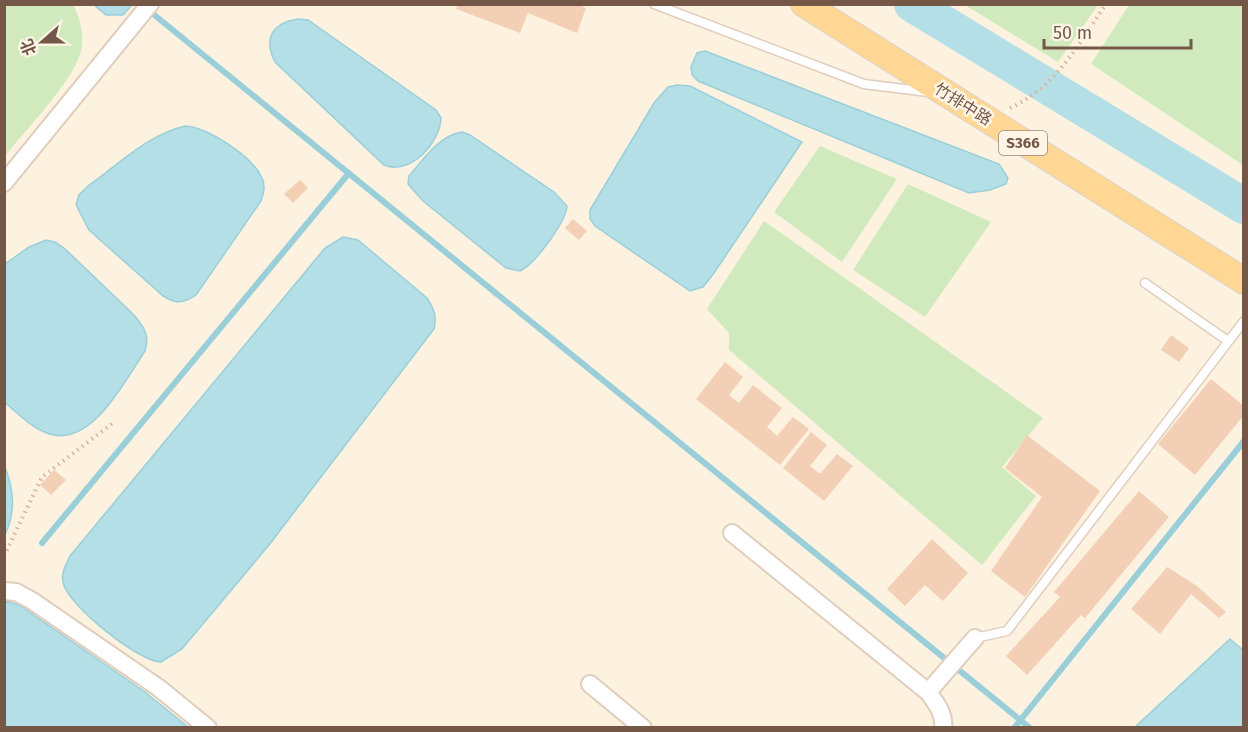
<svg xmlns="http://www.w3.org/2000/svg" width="1248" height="732" font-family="'Fira Sans','Noto Sans SC',sans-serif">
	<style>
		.green { fill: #d0eabe }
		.water { fill: #b4dfe7; stroke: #9acfd9; stroke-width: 1.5 }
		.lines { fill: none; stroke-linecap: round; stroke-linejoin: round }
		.stream { stroke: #9acfd9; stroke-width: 6 }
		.river { stroke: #b4dfe7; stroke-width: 36 }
		.building { fill: #f3cfb6 }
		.lane-casing { stroke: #e1cdbc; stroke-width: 11 }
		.street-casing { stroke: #e1cdbc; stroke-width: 20 }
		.primary-casing { stroke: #dbd3cf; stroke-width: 28 }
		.path { stroke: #d8b29a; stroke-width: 4; stroke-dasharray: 1.5 4.5; stroke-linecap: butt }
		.lane { stroke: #fff; stroke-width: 8 }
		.street { stroke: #fff; stroke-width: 16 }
		.primary { stroke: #fed795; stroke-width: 26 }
		.labels { text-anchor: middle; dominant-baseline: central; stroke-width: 5; stroke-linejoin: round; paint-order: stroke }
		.shield { fill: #fff5e7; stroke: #9e8677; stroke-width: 1.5 }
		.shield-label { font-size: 15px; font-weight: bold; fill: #745747 }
		.street-label { font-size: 16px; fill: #745747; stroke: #fff5e7 }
	</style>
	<rect width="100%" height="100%" fill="#fdf2e0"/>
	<path class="green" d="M5 4 73 5C81 18 85 39 80 54 71 84 25 130 5 156Z
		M965 5H1098L1058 62Z
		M1129 5H1243V165L1091 64Z
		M820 146 897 179 842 262 774 212Z
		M908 184 991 222 925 317 853 270Z
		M764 221 1043 418 1002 467 1036 496 982 565 729 350V333L707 309Z"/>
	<path class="water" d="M94 5H132L123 15H106Z
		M298 19 308 20 436 110 441 118C440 143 410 176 384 165L275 62C263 39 272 23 298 19Z
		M705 51 999 164 1008 178 1006 184 990 190 969 193 698 81 692 75 691 67 697 53Z
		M677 85 690 86 802 142 714 273 703 287 690 291 595 226 590 219V210L654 103 668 87Z
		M186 126C209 128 253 157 262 178 266 186 263 194 261 201L196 295C183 304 176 304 163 296L89 230 76 205 79 195 88 186C118 165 150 133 186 126Z
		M462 132 470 135 554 192 567 206C566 222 534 265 520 271L506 268 423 201 408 184 409 176C423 160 439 135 462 132Z
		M343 237 358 240 427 298C434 309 437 316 434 329L269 545 182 649 161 662C139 662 67 605 63 582 61 573 66 565 70 556L325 248Z
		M46 240 55 242 64 248 134 315C144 327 150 335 145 351 126 379 94 443 54 435 35 432 19 414 4 402L5 264 29 247Z
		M5 467C14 491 16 511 5 535Z
		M5 601 19 605 145 692 188 727H5Z
		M1230 639 1243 650V727H1135Z"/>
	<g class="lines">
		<path class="stream" d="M147 9 1030 728
			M42 543 349 173
			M1014 728 1244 441"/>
		<path class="river" d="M912 4 1244 206"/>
	</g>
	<path class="building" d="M458 4H577L586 8 577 33 528 13 520 33 456 9Z
		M300 180 308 188 293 203 284 194Z
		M573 219 587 231 579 240 565 228Z
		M1171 335 1189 348 1179 362 1161 350Z
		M725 362 743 377 729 395 739 403 753 385 782 408 767 427 777 436 793 417 809 429 780 465 696 399Z
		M1211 379 1244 406V415L1195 475 1158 444Z
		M811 432 827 445 810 466 820 474 837 454 853 466 824 501 783 468Z
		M1027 435 1100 491 1025 597 991 571 1042 497 1005 468Z
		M54 470 66 480 51 495 40 485Z
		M1139 491 1169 517 1085 618 1081 615 1027 675 1006 656 1060 597 1054 592Z
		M932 539 968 573 943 601 925 585 905 606 887 589Z
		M1167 567 1197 586 1226 612 1219 618 1191 594 1160 634 1131 609Z"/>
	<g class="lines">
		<defs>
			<path id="lane" d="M654 4 864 84 928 92
				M1145 283 1228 341
				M975 638 1007 631 1244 321"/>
			<path id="street" d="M4 183 150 4
				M732 533 928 692C936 703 945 714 943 728
				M4 591 16 592 31 600 159 688 208 728
				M590 684 643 728
				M928 692 975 638"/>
			<path id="primary" d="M804 4 1244 281"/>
		</defs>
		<use href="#lane" class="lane-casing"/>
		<use href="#street" class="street-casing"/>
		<use href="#primary" class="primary-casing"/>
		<path class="path" d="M1010 108C1055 88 1079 44 1106 4
			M4 556 42 477 113 423"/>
		<use href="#lane" class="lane"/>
		<use href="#street" class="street"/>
		<use href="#primary" class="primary"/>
	</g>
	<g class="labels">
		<rect class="shield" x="999" y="131" width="48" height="24" rx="4.5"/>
		<g class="shield-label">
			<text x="1023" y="143">S366</text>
		</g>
		<g class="street-label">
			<text transform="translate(963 104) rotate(32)">竹排中路</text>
		</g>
	</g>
	<rect width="1248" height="732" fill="none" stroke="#745747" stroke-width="12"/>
	<g transform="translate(42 42) rotate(249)" stroke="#fff5e7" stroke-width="4.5" paint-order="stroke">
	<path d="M0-4.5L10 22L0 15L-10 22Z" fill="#745747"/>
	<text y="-9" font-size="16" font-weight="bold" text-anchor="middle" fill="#745747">北</text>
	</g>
	<path d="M1044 39v9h147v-9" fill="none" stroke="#745747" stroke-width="3"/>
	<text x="1053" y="39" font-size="18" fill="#745747" stroke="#fff5e7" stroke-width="4.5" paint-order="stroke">50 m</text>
</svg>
